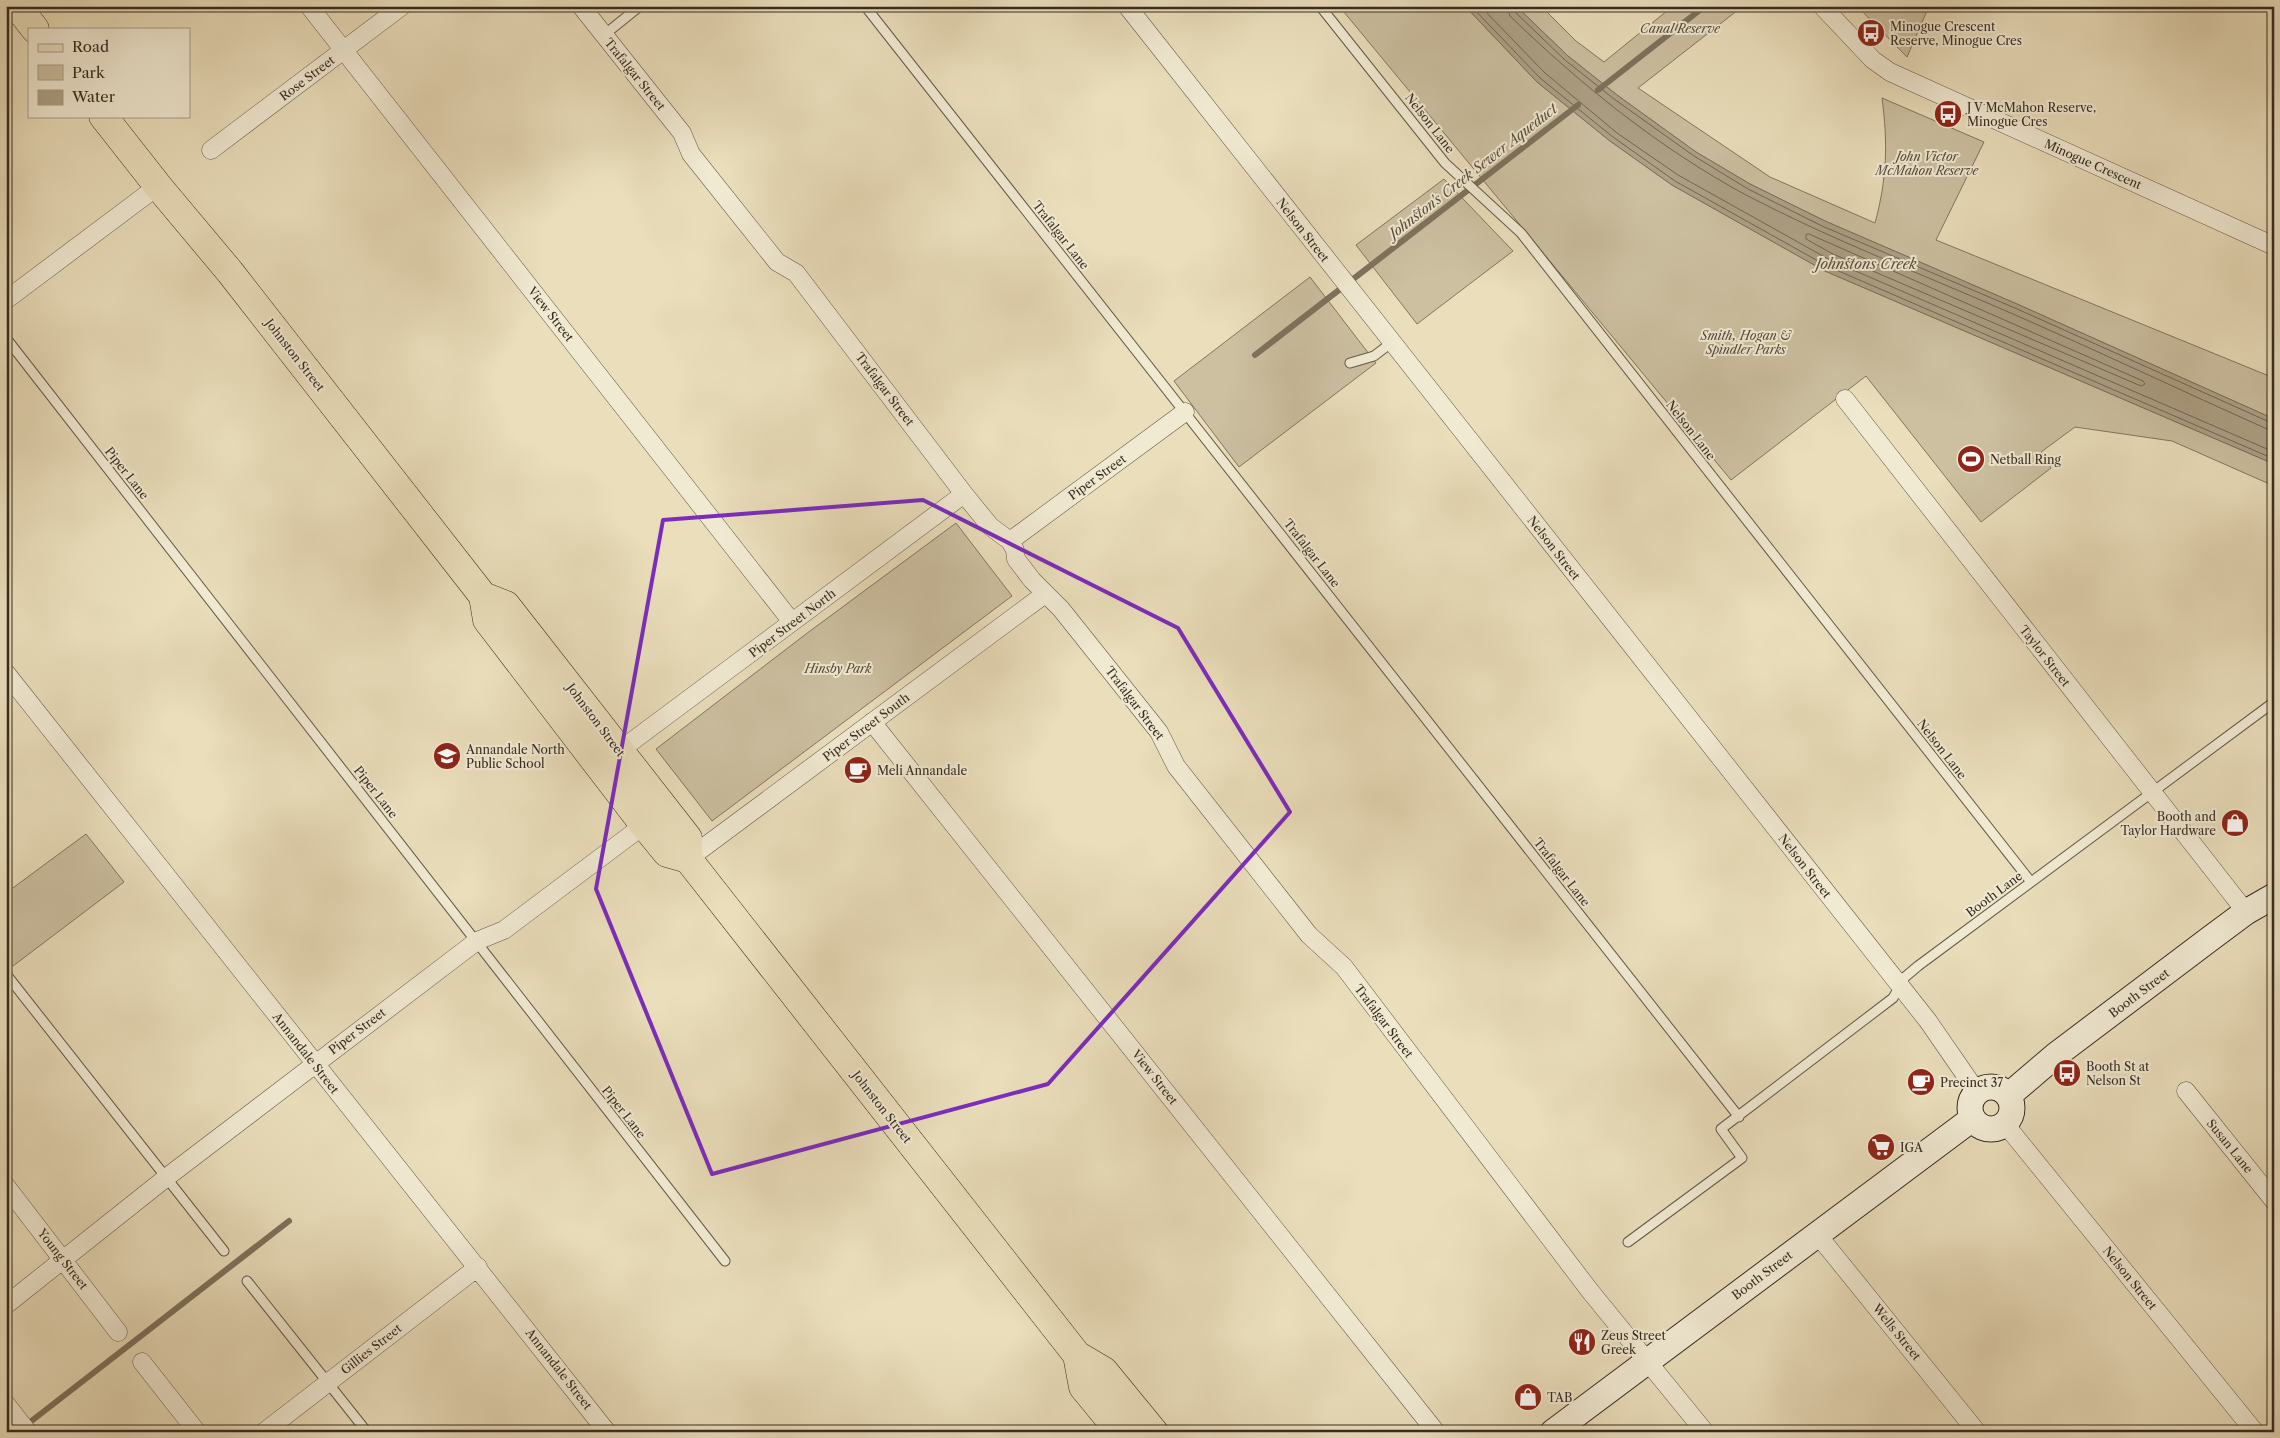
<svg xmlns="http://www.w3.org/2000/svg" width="2280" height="1438" font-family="'Libre Caslon Text',serif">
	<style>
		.green { fill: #ccc0a1; stroke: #827660 }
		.water { fill: #ada186; stroke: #7e725d }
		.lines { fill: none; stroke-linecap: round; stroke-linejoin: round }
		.shore { stroke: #726653; stroke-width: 1 }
		.stream { stroke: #7e725d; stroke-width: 6 }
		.service-casing { stroke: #645847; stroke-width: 11 }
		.minor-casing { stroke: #645847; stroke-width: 19 }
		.secondary-casing { stroke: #372c20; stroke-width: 27 }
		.primary-casing { stroke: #372c20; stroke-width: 29 }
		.service { stroke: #f1ead3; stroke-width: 9 }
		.minor { stroke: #f1ead3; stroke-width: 18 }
		.secondary { stroke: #f1ead3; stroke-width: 25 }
		.primary { stroke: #eadebb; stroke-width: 28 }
		.marked { fill: none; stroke: #7b2cbf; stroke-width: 4; stroke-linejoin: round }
		.labels { text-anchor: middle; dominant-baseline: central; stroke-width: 4; stroke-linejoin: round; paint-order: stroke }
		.poi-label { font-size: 12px; fill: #372c20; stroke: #f1ead3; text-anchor: start }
		.park-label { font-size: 12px; font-style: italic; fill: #554a3a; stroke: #f1ead3 }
		.street-label { font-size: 12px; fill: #372c20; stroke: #f1ead3 }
		.water-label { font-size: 14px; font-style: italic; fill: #5a4f3f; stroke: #f1ead3 }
	</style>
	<rect width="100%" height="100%" fill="#eadebb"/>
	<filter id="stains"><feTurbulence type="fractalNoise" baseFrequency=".004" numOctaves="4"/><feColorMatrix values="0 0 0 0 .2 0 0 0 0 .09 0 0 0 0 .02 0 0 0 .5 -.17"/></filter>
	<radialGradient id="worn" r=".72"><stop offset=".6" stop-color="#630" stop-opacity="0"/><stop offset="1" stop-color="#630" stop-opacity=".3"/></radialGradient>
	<path class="green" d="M1339 6H1465L1537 82 1610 141 1672 185 1825 271 2274 464V486L2172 441 2075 427 2041 452 2051 468 1981 522 1866 376 1731 480Z
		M1516 6H1541L1576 41 1604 62 1673 6H1743L1638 88 1770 177 1875 223C1887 179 1888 143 1882 98L1984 142 1936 240 2274 378V419L2017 304 1825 221 1750 184 1696 152 1617 95 1568 56Z
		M1857 6H1929L1907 57Z
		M1444 179 1513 251 1417 324 1356 245Z
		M1310 277 1376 363 1239 467 1174 381Z
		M956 523 1012 596 712 821 656 749 806 634Z
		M86 834 124 882 13 966 6 958V893Z"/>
	<path class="water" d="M1465 6H1516L1568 56 1617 95 1696 152 1750 184 1825 221 2017 304 2274 419V464L1825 271 1672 185 1610 141 1537 82Z"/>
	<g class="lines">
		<path class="shore" d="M1471 6 1540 78 1613 137 1675 181 1827 266 2274 459
			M1480 6 1545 73 1617 133 1678 175 1830 260 2274 452
			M1507 6 1510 16C1580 84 1659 148 1746 195 1832 240 1924 275 2013 314 2098 351 2182 391 2267 429L2274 430
			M1513 6 1515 12 1565 60 1614 99 1694 156 1748 189 1822 226 2015 308 2274 424
			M1809 234 2143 381 2145 384 2141 386 1833 254 1806 239V235Z"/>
		<path class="stream" d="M1598 90 1705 6
			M1255 355 1578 105
			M25 1426 289 1221"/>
		<defs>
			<path id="service" d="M865 6 1739 1117
				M1320 6 1445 163 1521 233 2031 882
				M604 35 640 6
				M6 338 725 1261
				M1350 363 1374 356 1391 343
				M6 974 224 1251
				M1628 1242 1742 1158 1721 1129 1893 998 1905 977 1918 966 2274 702
				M247 1281 367 1432"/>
			<path id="minor" d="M309 6 792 622
				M581 6 682 133 691 154 777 262 796 273 964 494 990 526 1010 541 1015 550 1016 559 1032 580 1061 609 1159 732 1176 766 1309 935 1344 967 1590 1291 1705 1432
				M1127 6 1928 1021 1977 1092
				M1822 6 1873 60 1890 72 2274 246
				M211 150 402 6
				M6 300 158 186
				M1845 399 2246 912
				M1010 541 1185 412
				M6 673 607 1432
				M872 722 1436 1432
				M619 751 964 494
				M688 859 1045 594
				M2186 1091 2274 1201
				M2005 1124 2255 1432
				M6 1186 118 1332
				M1817 1234 1977 1432
				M6 1305 167 1177 477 941 504 930 644 825
				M142 1362 197 1432
				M6 1404 28 1432
				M264 1432 478 1267"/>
			<path id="secondary" d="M1970 1108a21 21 0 1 1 42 0a21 21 0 1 1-42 0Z
				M2008 1096 2056 1055 2211 938 2246 912 2274 896
				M1553 1432 1972 1119"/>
			<path id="primary" d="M17 6 35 29
				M103 116 158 186 230 272 483 596 506 605 688 838V859
				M483 596 487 620 644 825 667 853 688 859 1077 1355 1104 1371 1154 1432
				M1077 1355 1083 1387 1120 1432"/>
		</defs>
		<use href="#service" class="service-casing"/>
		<use href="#minor" class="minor-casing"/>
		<use href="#secondary" class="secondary-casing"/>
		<use href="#primary" class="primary-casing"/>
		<use href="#service" class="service"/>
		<use href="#minor" class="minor"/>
		<use href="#secondary" class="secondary"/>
		<use href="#primary" class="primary"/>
	</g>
	<path class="marked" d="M923 500 1178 628 1290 812 1048 1084 712 1174 596 889 663 520Z"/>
	<defs>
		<symbol id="bus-disc" viewBox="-11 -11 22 22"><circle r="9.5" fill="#8f2418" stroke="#f1ead3"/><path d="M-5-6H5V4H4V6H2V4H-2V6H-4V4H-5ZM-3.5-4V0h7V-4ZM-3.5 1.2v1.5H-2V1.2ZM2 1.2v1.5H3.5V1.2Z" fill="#fff"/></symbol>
		<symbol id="stadium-disc" viewBox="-11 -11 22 22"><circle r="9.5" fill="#8f2418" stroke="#f1ead3"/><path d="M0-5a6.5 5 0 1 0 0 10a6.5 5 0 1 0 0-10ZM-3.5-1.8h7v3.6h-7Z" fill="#fff"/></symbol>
		<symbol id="school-disc" viewBox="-11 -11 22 22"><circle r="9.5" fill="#8f2418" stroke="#f1ead3"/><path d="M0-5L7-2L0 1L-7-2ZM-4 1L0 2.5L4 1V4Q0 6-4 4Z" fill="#fff"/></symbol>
		<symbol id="cafe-disc" viewBox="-11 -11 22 22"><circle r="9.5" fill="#8f2418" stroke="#f1ead3"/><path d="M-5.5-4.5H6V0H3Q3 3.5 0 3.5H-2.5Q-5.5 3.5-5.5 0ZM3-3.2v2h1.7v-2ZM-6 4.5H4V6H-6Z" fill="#fff"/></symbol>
		<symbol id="shop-disc" viewBox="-11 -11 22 22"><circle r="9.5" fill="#8f2418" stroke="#f1ead3"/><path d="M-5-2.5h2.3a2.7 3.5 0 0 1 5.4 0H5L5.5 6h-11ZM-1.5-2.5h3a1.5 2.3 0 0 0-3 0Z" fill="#fff"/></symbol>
		<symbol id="supermarket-disc" viewBox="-11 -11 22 22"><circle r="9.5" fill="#8f2418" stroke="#f1ead3"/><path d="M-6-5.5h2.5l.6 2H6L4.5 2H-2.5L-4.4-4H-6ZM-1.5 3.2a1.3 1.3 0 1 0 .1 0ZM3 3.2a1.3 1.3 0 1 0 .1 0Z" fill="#fff"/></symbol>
		<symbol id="restaurant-disc" viewBox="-11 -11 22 22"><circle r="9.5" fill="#8f2418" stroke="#f1ead3"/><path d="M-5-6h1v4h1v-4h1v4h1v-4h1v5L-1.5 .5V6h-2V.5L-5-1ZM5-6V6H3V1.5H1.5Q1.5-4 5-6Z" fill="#fff"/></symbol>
	</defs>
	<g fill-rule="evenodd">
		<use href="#bus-disc" x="1855" y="17" width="32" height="32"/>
		<use href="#bus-disc" x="1932" y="98" width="32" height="32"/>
		<use href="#stadium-disc" x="1955" y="443" width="32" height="32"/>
		<use href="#school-disc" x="431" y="740" width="32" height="32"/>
		<use href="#cafe-disc" x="842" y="754" width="32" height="32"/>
		<use href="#shop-disc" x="2219" y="807" width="32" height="32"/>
		<use href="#bus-disc" x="2051" y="1057" width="32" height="32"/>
		<use href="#cafe-disc" x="1905" y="1066" width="32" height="32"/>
		<use href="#supermarket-disc" x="1865" y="1131" width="32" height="32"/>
		<use href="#restaurant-disc" x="1566" y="1326" width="32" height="32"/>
		<use href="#shop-disc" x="1512" y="1381" width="32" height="32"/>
	</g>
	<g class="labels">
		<g class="poi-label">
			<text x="1890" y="26">Minogue Crescent<tspan x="1890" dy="14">Reserve, Minogue Cres</tspan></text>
			<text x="1967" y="107">J V McMahon Reserve,<tspan x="1967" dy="14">Minogue Cres</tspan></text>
			<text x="1990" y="459">Netball Ring</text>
			<text x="466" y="749">Annandale North<tspan x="466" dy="14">Public School</tspan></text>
			<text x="877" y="770">Meli Annandale</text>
			<text x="2216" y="816" text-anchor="end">Booth and<tspan x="2216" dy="14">Taylor Hardware</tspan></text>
			<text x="2086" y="1066">Booth St at<tspan x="2086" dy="14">Nelson St</tspan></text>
			<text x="1940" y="1082">Precinct 37</text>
			<text x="1900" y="1147">IGA</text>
			<text x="1601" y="1335">Zeus Street<tspan x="1601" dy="14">Greek</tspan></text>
			<text x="1547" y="1397">TAB</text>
		</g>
		<g class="park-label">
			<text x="1680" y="28">Canal Reserve</text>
			<text x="1927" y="156">John Victor<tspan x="1927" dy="14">McMahon Reserve</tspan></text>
			<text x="1746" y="335">Smith, Hogan &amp;<tspan x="1746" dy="14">Spindler Parks</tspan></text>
			<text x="838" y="668">Hinsby Park</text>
		</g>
		<g class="street-label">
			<text transform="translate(635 74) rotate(51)">Trafalgar Street</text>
			<text transform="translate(307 78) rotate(-37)">Rose Street</text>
			<text transform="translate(1430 123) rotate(52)">Nelson Lane</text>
			<text transform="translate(2093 164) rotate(24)">Minogue Crescent</text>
			<text transform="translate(1303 230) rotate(52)">Nelson Street</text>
			<text transform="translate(1061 235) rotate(52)">Trafalgar Lane</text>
			<text transform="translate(551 314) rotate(52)">View Street</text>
			<text transform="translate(295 355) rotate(52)">Johnston Street</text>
			<text transform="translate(885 389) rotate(53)">Trafalgar Street</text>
			<text transform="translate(1691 430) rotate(52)">Nelson Lane</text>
			<text transform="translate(127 473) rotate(52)">Piper Lane</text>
			<text transform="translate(1097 477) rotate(-36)">Piper Street</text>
			<text transform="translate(1554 548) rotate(52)">Nelson Street</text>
			<text transform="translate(1312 553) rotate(52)">Trafalgar Lane</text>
			<text transform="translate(792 623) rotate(-37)">Piper Street North</text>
			<text transform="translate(2045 656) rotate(52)">Taylor Street</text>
			<text transform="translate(1135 703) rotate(53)">Trafalgar Street</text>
			<text transform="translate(596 720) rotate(53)">Johnston Street</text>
			<text transform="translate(866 727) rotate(-37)">Piper Street South</text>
			<text transform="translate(1942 749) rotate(52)">Nelson Lane</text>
			<text transform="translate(376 792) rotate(52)">Piper Lane</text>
			<text transform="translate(1805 866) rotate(52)">Nelson Street</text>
			<text transform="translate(1562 872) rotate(52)">Trafalgar Lane</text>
			<text transform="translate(1994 894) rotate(-37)">Booth Lane</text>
			<text transform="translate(2139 993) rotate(-37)">Booth Street</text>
			<text transform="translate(1384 1021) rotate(53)">Trafalgar Street</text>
			<text transform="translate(357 1031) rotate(-37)">Piper Street</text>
			<text transform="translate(306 1053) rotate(52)">Annandale Street</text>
			<text transform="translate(1155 1077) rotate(52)">View Street</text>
			<text transform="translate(882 1107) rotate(52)">Johnston Street</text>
			<text transform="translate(624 1112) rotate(52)">Piper Lane</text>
			<text transform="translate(2230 1146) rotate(51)">Susan Lane</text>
			<text transform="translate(63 1259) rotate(52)">Young Street</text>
			<text transform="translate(1762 1275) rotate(-37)">Booth Street</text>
			<text transform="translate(2130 1278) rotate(51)">Nelson Street</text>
			<text transform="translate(1897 1332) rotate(51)">Wells Street</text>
			<text transform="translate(371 1349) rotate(-38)">Gillies Street</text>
			<text transform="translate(559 1369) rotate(52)">Annandale Street</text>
		</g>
		<g class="water-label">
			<text transform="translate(1473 171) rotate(-38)">Johnston's Creek Sewer Aqueduct</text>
			<text x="1866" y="264">Johnstons Creek</text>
		</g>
	</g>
	<rect width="2280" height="1438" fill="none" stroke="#eadebb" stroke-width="25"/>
	<rect x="8" y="8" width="2265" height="1423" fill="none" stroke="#372c20" stroke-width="2.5"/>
	<rect x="12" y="12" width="2255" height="1413" fill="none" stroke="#372c20"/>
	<rect x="28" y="28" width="162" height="90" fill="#f1ead3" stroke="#a79e8b"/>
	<rect x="38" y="44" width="25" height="8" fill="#eadebb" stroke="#a79e8b"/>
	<text x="72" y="52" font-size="15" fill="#372c20">Road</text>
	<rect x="38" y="65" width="25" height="15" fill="#ccc0a1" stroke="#a79e8b"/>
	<text x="72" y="78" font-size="15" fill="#372c20">Park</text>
	<rect x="38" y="90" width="25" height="15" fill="#ada186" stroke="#a79e8b"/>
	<text x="72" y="102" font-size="15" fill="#372c20">Water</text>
	<rect width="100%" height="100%" filter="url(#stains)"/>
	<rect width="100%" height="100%" fill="url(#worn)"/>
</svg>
